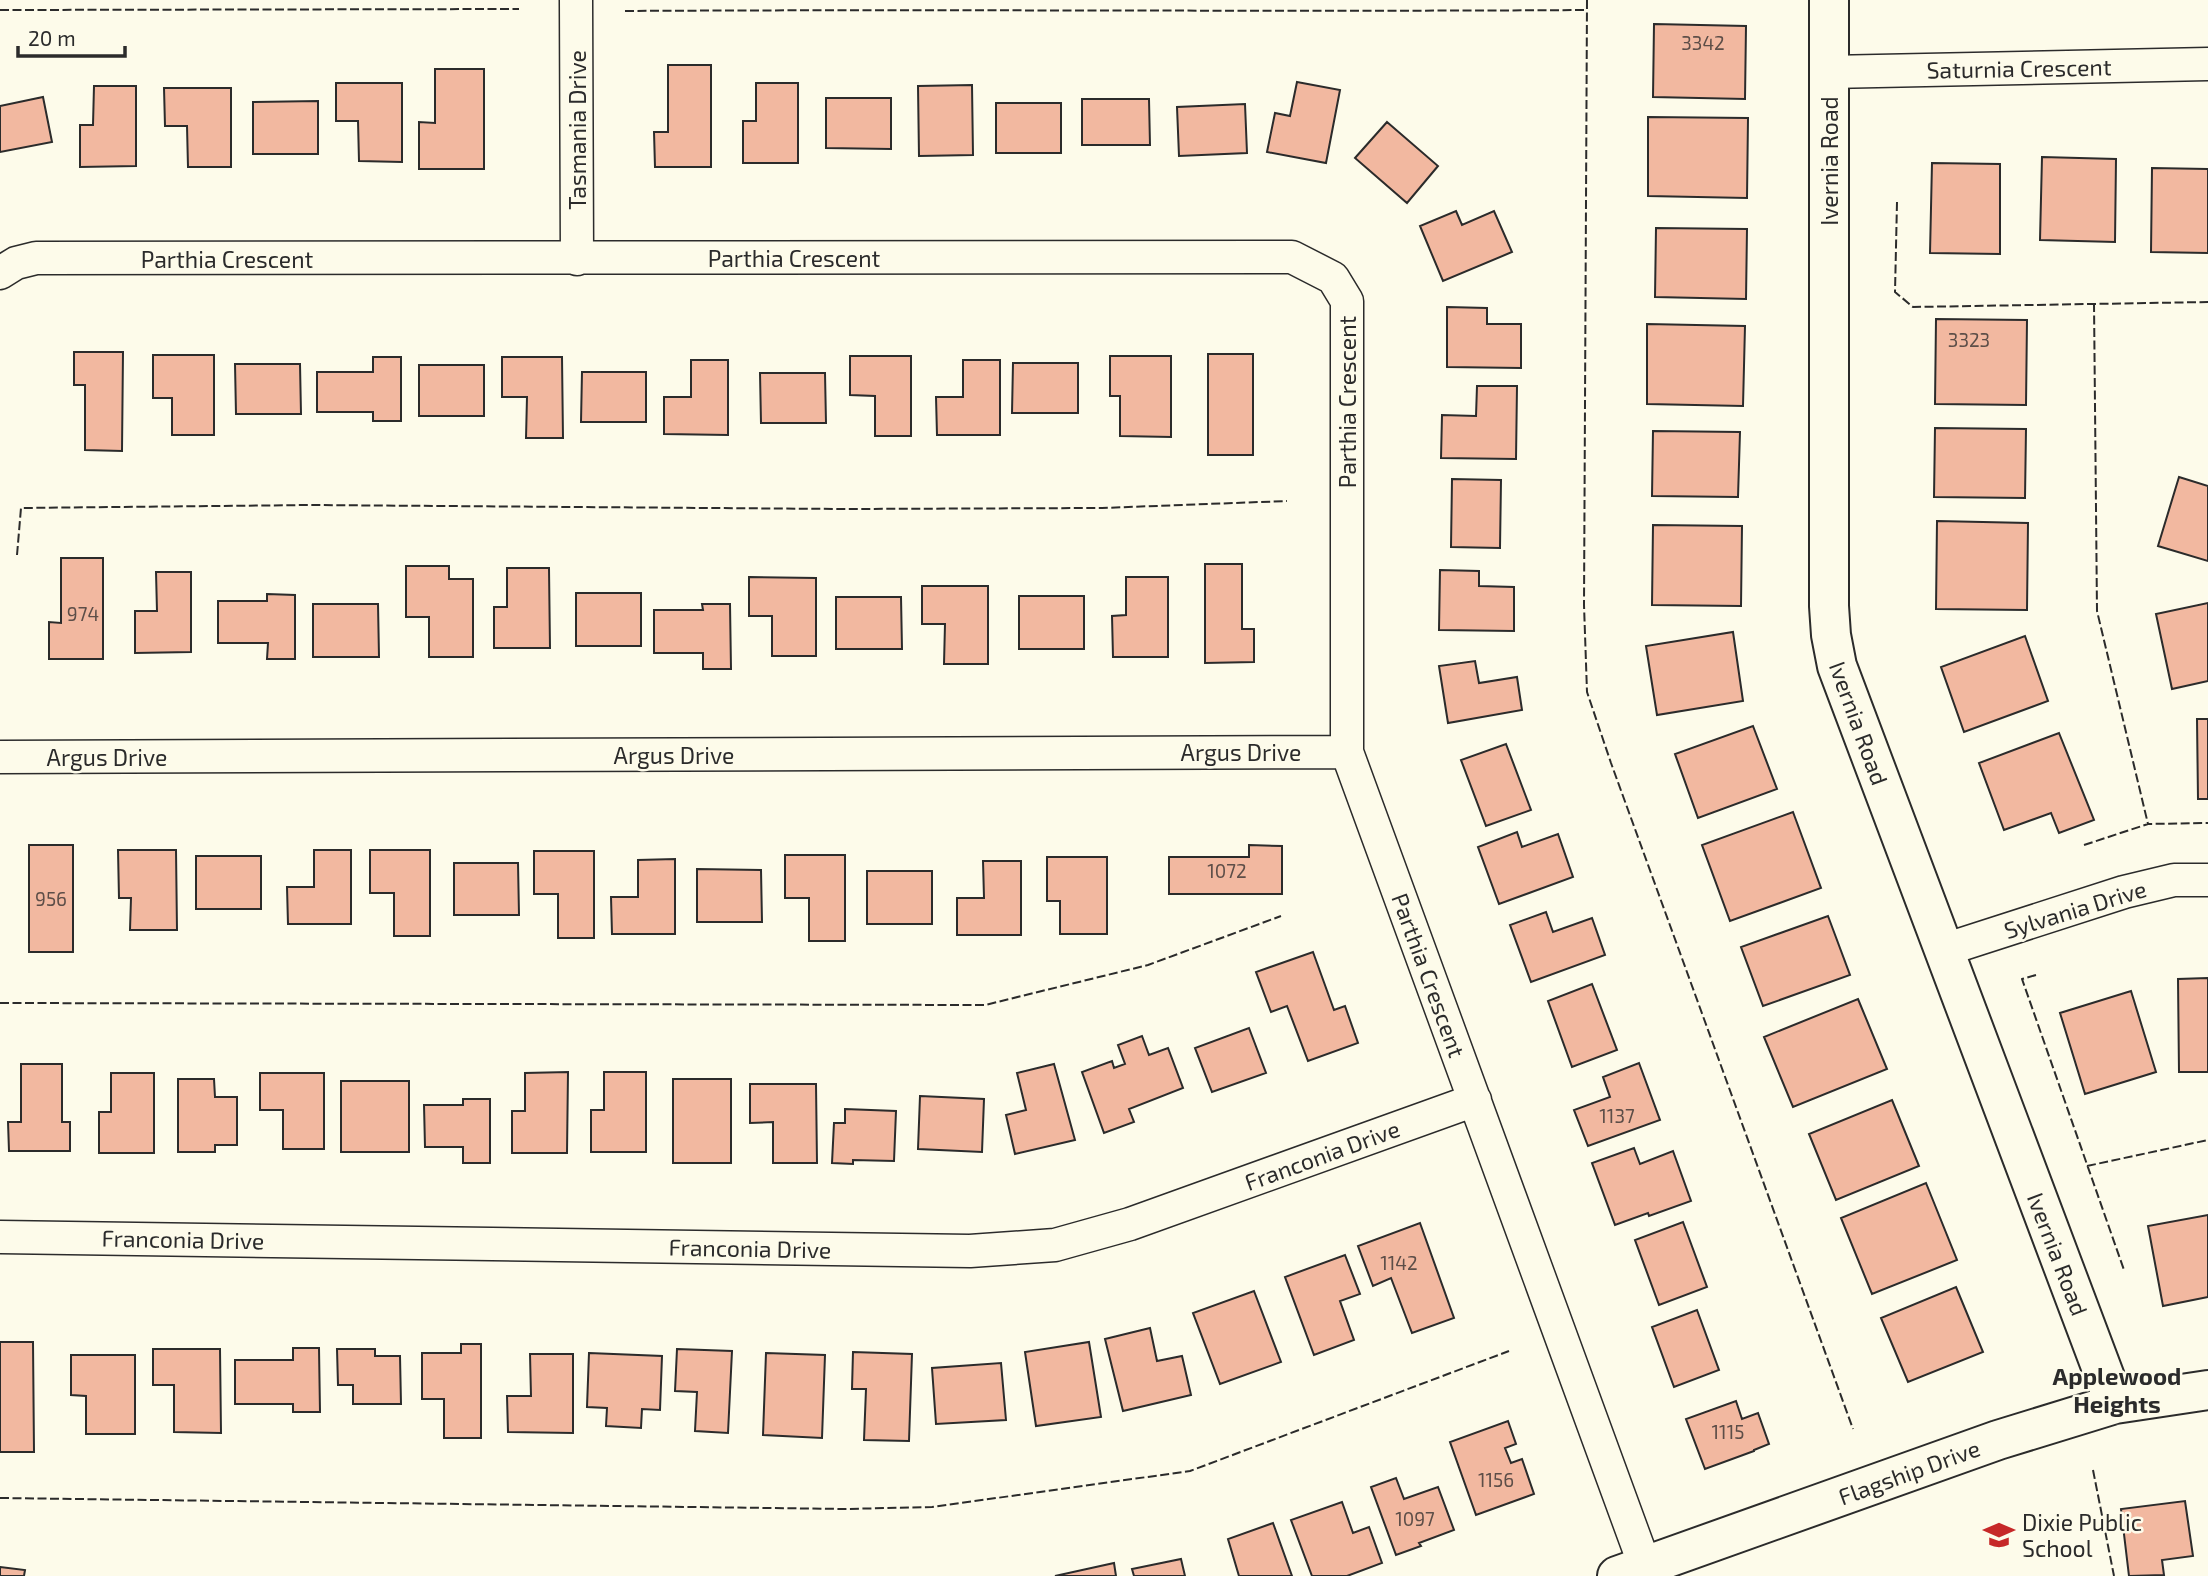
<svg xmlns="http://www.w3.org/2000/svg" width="2208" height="1576" font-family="'Exo 2',sans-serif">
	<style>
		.building { fill: #f2b8a0; stroke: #2b2b2b; stroke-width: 2 }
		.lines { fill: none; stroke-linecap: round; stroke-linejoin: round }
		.minor-casing { stroke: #2b2b2b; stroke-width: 35 }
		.tertiary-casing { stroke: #2b2b2b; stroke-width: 42 }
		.minor { stroke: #fdfbea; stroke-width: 32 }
		.tertiary { stroke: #fdfbea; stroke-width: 38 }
		.fence { stroke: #2b2b2b; stroke-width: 2; stroke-dasharray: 9 3.5; stroke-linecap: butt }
		.labels { text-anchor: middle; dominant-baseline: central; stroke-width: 5; stroke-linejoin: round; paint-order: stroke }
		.number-label { font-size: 19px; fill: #5d4e48 }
		.street-label { font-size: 23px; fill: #2b2b2b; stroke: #fdfbea }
		.poi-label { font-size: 23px; fill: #2b2b2b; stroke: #fdfbea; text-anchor: start }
		.neighbourhood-label { font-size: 24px; font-weight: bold; fill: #2b2b2b; stroke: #fdfbea }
	</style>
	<rect width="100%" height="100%" fill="#fdfbea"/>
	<path class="building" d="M1654 24 1746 26 1745 99 1653 97Z
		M668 65H711V167H655L654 132H668Z
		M435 69H484V169H419V122L435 123Z
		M1297 82 1340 90 1326 163 1267 152 1275 113 1290 116Z
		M336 83H402V162L359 161 358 121H336Z
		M756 83H798V163H743V121H756Z
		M972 85 973 155 919 156 918 86Z
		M94 86H136V166L80 167V125H93Z
		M164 88H231V167H188L187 126H165Z
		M43 97 52 142 0 152V106Z
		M826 98H891V149L826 148Z
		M1082 99H1149L1150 145H1082Z
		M318 101V154H253V102Z
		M996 103H1061V153H996Z
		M1245 104 1247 153 1179 156 1177 107Z
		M1648 117 1748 118 1747 198 1648 196Z
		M1387 122 1438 166 1407 203 1355 158Z
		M2042 157 2116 159 2115 242 2040 240Z
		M1932 163 2000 164V254L1930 253Z
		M2152 168 2208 169V253L2151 252Z
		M1456 211 1462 225 1494 211 1512 252 1443 281 1420 226Z
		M1656 228 1747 229 1746 299 1655 297Z
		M1447 307 1487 308V324H1521V368L1447 367Z
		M1936 319 2027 320 2026 405 1935 404Z
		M1647 324 1745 326 1743 406 1647 404Z
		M74 352H123L122 451 85 450V385H74Z
		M1208 354H1253V455H1208Z
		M153 355H214V435H172V398H153Z
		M850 356H911V436H875V396L850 395Z
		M1110 356H1171V437L1120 436V396H1110Z
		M373 357H401V421H373V412H317V372H373Z
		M502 357H562L563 438H526L527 397H502Z
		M691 360H728V435L664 434V397H691Z
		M963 360H1000V435H937L936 397H963Z
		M1013 363H1078V413H1012Z
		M235 364H300L301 414H236Z
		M419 365H484V416H419Z
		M582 372H646V422H581Z
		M760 373H825L826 423H761Z
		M1477 386H1517L1516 459 1441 458 1442 415 1476 416Z
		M1935 428 2026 429 2025 498 1934 497Z
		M1653 431 1740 432 1738 497 1652 496Z
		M2179 477 2208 486V561L2158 546Z
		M1452 479 1501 480 1500 548 1451 547Z
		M1937 521 2028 523 2027 610 1936 609Z
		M1653 525 1742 526 1741 606 1652 605Z
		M61 558H103V659H49V622L61 623Z
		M1205 564H1242V629H1254V662L1205 663Z
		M406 566H449V579H473V657H429V617H406Z
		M507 568H549L550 648H494V607H507Z
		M1440 570 1479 571V586L1514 587V631L1439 630Z
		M156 572H191V652L135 653V611H157Z
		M749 577 816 578V656H772V616H749Z
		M1126 577H1168V657H1113L1112 616 1126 615Z
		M922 586H988V664H944L945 624H922Z
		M576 593H641V646H576Z
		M267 594 295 595V659H267L268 643H218V601H267Z
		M1019 596H1084V649H1019Z
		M836 597H901L902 649H836Z
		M2208 603V681L2172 689 2156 614Z
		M313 604H378L379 657H313Z
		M702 604H730L731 669H703V653H654V610H703Z
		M1733 632 1743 701 1657 715 1646 646Z
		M2025 636 2048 701 1964 732 1941 667Z
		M1475 661 1479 683 1517 677 1522 710 1448 723 1439 666Z
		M2197 719H2208V799H2198Z
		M1753 726 1777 789 1698 818 1675 754Z
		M2059 733 2094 820 2059 833 2051 813 2004 830 1979 763Z
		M1506 744 1531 810 1486 826 1461 760Z
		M1793 812 1821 888 1730 921 1702 845Z
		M1517 832 1522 847 1558 834 1573 877 1499 904 1478 847Z
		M29 845H73V952H29Z
		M1249 845 1282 846V894H1169V857H1249Z
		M118 850H176L177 930H130L131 898H119Z
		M314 850H351V924H288L287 887H314Z
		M370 850H430V936H394V893H370Z
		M534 851H594V938H558V894H534Z
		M785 855H845V941H809V898H785Z
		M196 856H261V909H196Z
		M1047 857H1107V934H1060V901H1047Z
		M675 859V934H612L611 897H638V860Z
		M983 861H1021V935H957V898H984Z
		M454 863H518L519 915H454Z
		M697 869 761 870 762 922H697Z
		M867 871H932V924H867Z
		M1546 912 1553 932 1592 918 1605 955 1531 982 1510 925Z
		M1828 916 1850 975 1763 1006 1741 947Z
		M1313 952 1334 1010 1345 1006 1358 1043 1308 1061 1287 1006 1271 1012 1256 972Z
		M2208 978V1072H2179L2178 979Z
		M1592 984 1617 1050 1572 1067 1548 1001Z
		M2131 991 2156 1072 2085 1094 2060 1013Z
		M1858 999 1887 1069 1793 1107 1764 1037Z
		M1249 1028 1266 1073 1212 1092 1195 1048Z
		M1142 1036 1149 1055 1168 1048 1183 1088 1129 1109 1134 1122 1104 1133 1082 1072 1112 1061 1114 1068 1125 1064 1118 1045Z
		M1639 1063 1660 1120 1588 1146 1574 1110 1610 1097 1603 1077Z
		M21 1064H62V1122H70V1151H9L8 1122H21Z
		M1054 1064 1075 1140 1015 1154 1006 1115 1026 1110 1017 1073Z
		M568 1072 567 1153H512V1111H525V1073Z
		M604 1072H646V1152H591V1110H604Z
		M111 1073H154V1153H99V1112H111Z
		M260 1073H324V1149H283V1110H260Z
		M178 1079H214L215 1097H237V1145H215V1152H178Z
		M673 1079H731V1163H673Z
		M341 1081H409V1152H341Z
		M750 1084H816L817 1163H773V1122L750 1123Z
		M920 1096 984 1099 982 1152 918 1149Z
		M463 1099H490V1163H463V1147H425L424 1105H463Z
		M1892 1100 1919 1166 1836 1200 1809 1134Z
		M845 1109 896 1111 894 1161 853 1160V1164L832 1163 834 1123H845Z
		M1634 1148 1640 1164 1673 1151 1691 1201 1649 1216 1648 1213 1615 1225 1592 1163Z
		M1926 1183 1957 1260 1872 1294 1841 1218Z
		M2208 1215V1297L2163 1306 2148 1226Z
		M1683 1222 1707 1287 1659 1305 1635 1240Z
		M1420 1223 1454 1318 1412 1333 1391 1278 1373 1286 1358 1246Z
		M1345 1255 1360 1294 1340 1301 1354 1340 1314 1355 1285 1277Z
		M1956 1287 1983 1352 1908 1382 1881 1318Z
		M1254 1291 1281 1362 1220 1384 1193 1313Z
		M1697 1310 1719 1370 1674 1387 1652 1327Z
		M1150 1328 1157 1361 1182 1356 1191 1395 1123 1411 1105 1339Z
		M0 1342H33L34 1452H0Z
		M1089 1342 1101 1417 1036 1426 1025 1352Z
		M461 1344H481V1438H444V1399H422V1353H461Z
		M293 1348H319L320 1412H293V1404H235V1360H293Z
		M153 1349H220L221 1433 174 1432V1385H153Z
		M337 1349H375V1356H400L401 1404H353V1385H338Z
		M677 1349 732 1351 728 1433 695 1431 697 1392 675 1391Z
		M853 1352 912 1354 909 1441 864 1440 866 1389H852Z
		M589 1353 662 1356 660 1410 642 1409 641 1428 606 1426 607 1408 587 1407Z
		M766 1353 825 1355 822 1438 763 1435Z
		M530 1354H573V1433L508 1432 507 1396H531Z
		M71 1355H135V1434H86V1396L71 1395Z
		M1001 1363 1006 1420 936 1424 932 1368Z
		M1736 1401 1742 1419 1758 1413 1769 1444 1754 1450V1451L1705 1469 1686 1419Z
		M1508 1421 1516 1444 1505 1448 1511 1463 1522 1459 1534 1494 1476 1515 1450 1442Z
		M1396 1478 1404 1499 1438 1487 1454 1530 1419 1543 1421 1546 1396 1555 1371 1487Z
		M2185 1501 2193 1556 2162 1560 2164 1575 2129 1576 2121 1509Z
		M1342 1502 1353 1533 1369 1527 1382 1563 1347 1576H1312L1291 1520Z
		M1273 1523 1292 1576H1239L1228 1539Z
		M1181 1559 1185 1576H1134L1132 1569Z
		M1114 1563 1116 1576H1055Z
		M0 1567 25 1570 24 1576H0Z"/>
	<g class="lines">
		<defs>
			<path id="minor" d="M576 0 577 259
				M1829 72 2208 64
				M0 273 16 263 36 258 1292 257 1333 278 1347 301V752L1645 1566
				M0 757 1347 752
				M1944 950 2124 892 2174 880H2208
				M0 1237 970 1251 1055 1245 1130 1224 1475 1100"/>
			<path id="tertiary" d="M1829 0V606L1831 635 1837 666 2115 1404
				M1617 1576 1998 1440 2115 1404 2208 1390"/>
		</defs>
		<use href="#minor" class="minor-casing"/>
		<use href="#tertiary" class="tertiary-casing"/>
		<use href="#minor" class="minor"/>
		<use href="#tertiary" class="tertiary"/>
		<path class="fence" d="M1587 0 1584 605 1587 692 1611 763 1853 1429
			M0 10 519 9
			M625 11C946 9 1267 12 1587 10
			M1897 202 1895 292 1913 307 2208 302
			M2094 303 2097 611 2148 824
			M17 555 21 508 310 505 844 509 1102 508 1287 501
			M2084 845 2148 824 2208 823
			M2036 975 2022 979 2124 1270
			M0 1003 985 1005 1148 965 1281 916
			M2087 1166 2208 1140
			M2093 1470 2114 1576
			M0 1498 846 1509 932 1507 1190 1471 1509 1351"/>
	</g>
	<defs>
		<symbol id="school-bare" viewBox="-9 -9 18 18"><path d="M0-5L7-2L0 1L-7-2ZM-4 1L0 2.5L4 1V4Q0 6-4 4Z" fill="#c62828" stroke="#fdfbea" stroke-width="2.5" paint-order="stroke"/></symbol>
	</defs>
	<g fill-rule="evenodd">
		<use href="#school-bare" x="1977" y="1513" width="44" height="44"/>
	</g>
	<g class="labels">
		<g class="number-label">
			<text x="1703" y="42">3342</text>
			<text x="1969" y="339">3323</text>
			<text x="83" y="613">974</text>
			<text x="1227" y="870">1072</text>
			<text x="51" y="898">956</text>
			<text x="1617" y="1115">1137</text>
			<text x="1399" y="1262">1142</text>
			<text x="1728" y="1431">1115</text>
			<text x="1496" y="1479">1156</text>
			<text x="1415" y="1518">1097</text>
		</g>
		<g class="street-label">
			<text transform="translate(2019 68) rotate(-1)">Saturnia Crescent</text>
			<text transform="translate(577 130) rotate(-90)">Tasmania Drive</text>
			<text transform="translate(1829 161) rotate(-90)">Ivernia Road</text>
			<text x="794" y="258">Parthia Crescent</text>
			<text x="227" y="259">Parthia Crescent</text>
			<text transform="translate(1347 402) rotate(-90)">Parthia Crescent</text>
			<text transform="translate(1859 723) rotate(70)">Ivernia Road</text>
			<text x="1241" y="752">Argus Drive</text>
			<text x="674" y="755">Argus Drive</text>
			<text x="107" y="757">Argus Drive</text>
			<text transform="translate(2075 909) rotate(-17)">Sylvania Drive</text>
			<text transform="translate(1429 975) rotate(70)">Parthia Crescent</text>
			<text transform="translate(1322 1155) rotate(-20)">Franconia Drive</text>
			<text transform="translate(183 1239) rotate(1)">Franconia Drive</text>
			<text transform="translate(750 1248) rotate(1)">Franconia Drive</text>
			<text transform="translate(2058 1254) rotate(69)">Ivernia Road</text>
			<text transform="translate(1909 1472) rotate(-20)">Flagship Drive</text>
		</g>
		<g class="poi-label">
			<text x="2022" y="1522">Dixie Public<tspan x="2022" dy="26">School</tspan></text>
		</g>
		<g class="neighbourhood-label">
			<text x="2117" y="1375">Applewood<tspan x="2117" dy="28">Heights</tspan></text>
		</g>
	</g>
	<path d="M18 46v10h107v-10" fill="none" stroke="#2b2b2b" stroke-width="3.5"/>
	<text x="28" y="46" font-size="21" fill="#2b2b2b" stroke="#fdfbea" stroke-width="5" paint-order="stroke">20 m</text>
</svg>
